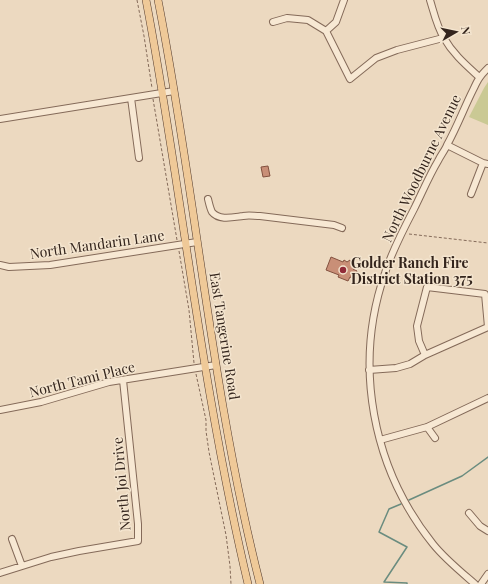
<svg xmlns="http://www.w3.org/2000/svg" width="488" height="584" font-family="'Playfair Display',serif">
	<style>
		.green { fill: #cac994 }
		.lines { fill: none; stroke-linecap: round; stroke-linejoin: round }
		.stream { stroke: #6a8c7f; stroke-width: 1.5 }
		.building { fill: #c98f77; stroke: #83513f }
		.minor-casing { stroke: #846a59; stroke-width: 8 }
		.major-casing { stroke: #523a2d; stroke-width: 8 }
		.path { stroke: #846a59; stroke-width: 1; stroke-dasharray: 3 2; stroke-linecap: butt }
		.minor { stroke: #f7e8d3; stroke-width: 6 }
		.major { stroke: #efc998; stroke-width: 7 }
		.poi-dot { fill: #912b38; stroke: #f4e5cf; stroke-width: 1.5 }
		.labels { text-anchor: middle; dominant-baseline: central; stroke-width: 3; stroke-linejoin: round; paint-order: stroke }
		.street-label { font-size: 14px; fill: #34251d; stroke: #f4e5cf }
		.poi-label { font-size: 14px; font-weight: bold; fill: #34251d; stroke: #f4e5cf; text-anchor: start }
	</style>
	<rect width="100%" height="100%" fill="#ecd9c0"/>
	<path class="green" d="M488 82V125L469 117 484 88Z"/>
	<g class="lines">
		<path class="stream" d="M409 500 462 476 488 457
			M401 504 389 509 379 532 407 547 384 582 407 583V584"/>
	</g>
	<path class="building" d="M268 166 270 176 263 177 261 167Z
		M331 257 343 262 344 260 347 262 350 260 352 264 355 265 353 269 357 271 354 278 350 277 348 281 338 277 339 275 326 270Z"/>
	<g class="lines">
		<defs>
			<path id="minor" d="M430 0C434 13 437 27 444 38 453 54 466 65 479 77
				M273 22 287 18 308 20 326 31 350 79 376 58 397 50 443 38
				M326 31 336 22 344 0
				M131 98 139 158
				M0 119 174 91
				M447 145 483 163 488 164
				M471 194 483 163
				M208 199C209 203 210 208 212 212 219 221 234 217 243 216 249 215 254 216 260 216L334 225 342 228
				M0 265 9 267 50 265 197 242
				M425 355 419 341 417 326 427 287 485 294 488 327
				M369 370 396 368 410 364 425 355 488 327
				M0 410 41 402 109 382 216 365
				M427 427 435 438
				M380 440 427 427 488 398
				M469 513 480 526 488 531
				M12 539 22 566
				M0 573 51 557 79 551 138 541V524L123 380
				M475 584C460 571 445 559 433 544 372 468 353 365 385 273 392 251 403 230 414 209 422 193 429 176 438 161 441 155 445 150 447 145 457 127 464 108 473 90 475 86 477 81 480 77 482 74 485 71 488 68
				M481 584 488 574"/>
			<path id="major" d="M146 0C157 57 166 115 175 173 196 311 216 449 248 584
				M158 0C196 194 211 392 260 584"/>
		</defs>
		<use href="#minor" class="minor-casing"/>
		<use href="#major" class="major-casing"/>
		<path class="path" d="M137 0 144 36 152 88
			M153 99 177 240
			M409 234 488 243
			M179 251 189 310 194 363
			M196 374 206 420V431L209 452 226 535 230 566 231 584"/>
		<use href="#minor" class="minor"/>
		<use href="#major" class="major"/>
	</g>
	<circle class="poi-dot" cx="343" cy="270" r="4"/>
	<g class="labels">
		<g class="street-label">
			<text transform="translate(421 168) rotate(-64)">North Woodburne Avenue</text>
			<text transform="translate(97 244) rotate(-8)">North Mandarin Lane</text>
			<text transform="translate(225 336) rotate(81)">East Tangerine Road</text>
			<text transform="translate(82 379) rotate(-14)">North Tami Place</text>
			<text transform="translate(121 484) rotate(-95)">North Joi Drive</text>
		</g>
		<g class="poi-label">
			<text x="351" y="262">Golder Ranch Fire<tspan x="351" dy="16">District Station 375</tspan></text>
		</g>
	</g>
	<g transform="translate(456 32) rotate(81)" stroke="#f4e5cf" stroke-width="3" paint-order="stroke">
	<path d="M0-3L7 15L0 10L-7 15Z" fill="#34251d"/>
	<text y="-6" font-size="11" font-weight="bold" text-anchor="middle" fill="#34251d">N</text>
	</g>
</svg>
